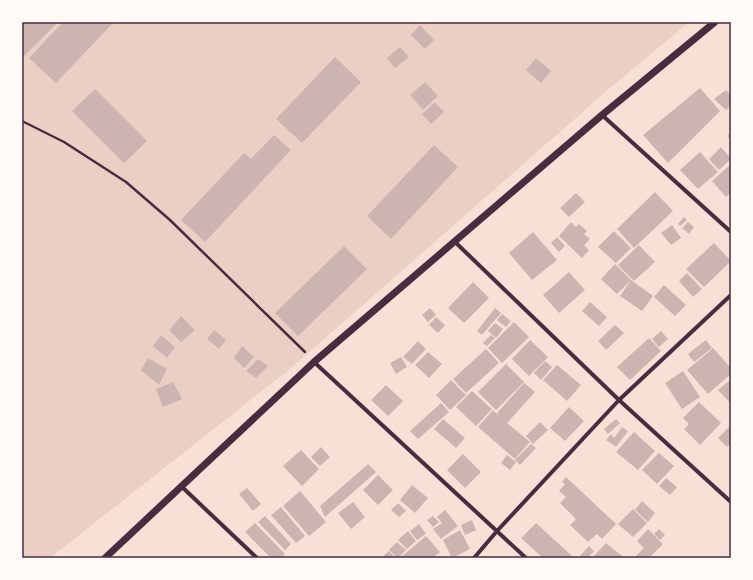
<svg xmlns="http://www.w3.org/2000/svg" width="753" height="580" font-family="'Archivo Narrow',sans-serif">
	<style>
		.green { fill: #ebcfc5 }
		.building { fill: #ccb4b1 }
		.lines { fill: none; stroke-linecap: round; stroke-linejoin: round }
		.path { stroke: #4a2c40; stroke-width: 2.5 }
		.minor { stroke: #4a2c40; stroke-width: 4 }
		.tertiary { stroke: #4a2c40; stroke-width: 7 }
		.neatline { fill: none; stroke: #4a2c40; stroke-width: 1.5 }
	</style>
	<rect width="100%" height="100%" fill="#f7e1d7"/>
	<path class="green" d="M22 22H689L610 88 290 369 50 558H22Z"/>
	<path class="building" d="M22 22H58L22 58Z
		M63 22H114L56 83 29 58Z
		M420 25 434 40 425 49 411 35Z
		M400 47 409 57 395 68 387 58Z
		M335 57 361 82 302 143 276 119Z
		M536 58 551 71 541 83 526 70Z
		M425 82 438 96 423 110 410 95Z
		M700 88 720 111 668 163 643 135Z
		M95 89 147 141 124 163 72 111Z
		M726 90 731 95V105L726 110 714 99Z
		M435 102 444 112 431 124 422 114Z
		M731 132V140L727 136Z
		M274 135 291 150 205 242 181 220 244 153 251 159Z
		M434 145 458 167 391 239 367 216Z
		M721 147 731 159 719 170 709 159Z
		M700 152 718 172 698 189 680 170Z
		M731 164V192L726 197 712 181Z
		M655 192 673 211 634 248 617 229Z
		M576 193 585 202 569 217 560 208Z
		M684 217 687 220 680 226 678 224Z
		M571 222 576 227 579 224 587 231 584 234 590 239 584 245 589 250 582 258 559 236Z
		M688 222 694 227 689 234 682 228Z
		M672 225 681 238 671 245 661 233Z
		M614 231 631 248 616 263 598 247Z
		M533 232 557 260 532 280 509 253Z
		M557 237 565 246 559 252 551 243Z
		M714 243 731 261 704 287 686 269Z
		M639 245 655 262 634 281 632 279 633 277 632 279 618 265Z
		M344 246 367 269 298 336 275 313Z
		M615 264 631 280 617 294 601 279Z
		M569 272 585 290 559 313 543 295Z
		M687 273 702 289 693 297 679 281Z
		M631 280 653 296 642 311 620 296Z
		M473 282 489 298 464 323 448 308Z
		M664 285 686 305 675 316 654 297Z
		M590 302 607 317 599 326 582 311Z
		M430 308 436 315 428 322 422 315Z
		M495 308 501 313 482 335 477 331Z
		M502 314 511 321 506 327 497 320Z
		M181 316 195 330 181 342 169 330Z
		M436 317 445 325 438 333 429 325Z
		M514 322 529 337 502 363 488 348Z
		M495 323 503 329 496 338 488 331Z
		M615 325 624 333 606 350 598 341Z
		M214 330 226 340 219 349 207 339Z
		M661 331 668 339 659 347 652 339Z
		M161 335 175 347 167 358 153 346Z
		M491 335 495 338 487 346 483 343Z
		M649 338 661 351 630 380 617 367Z
		M530 340 548 357 529 376 512 359Z
		M706 340 712 348 694 362 688 354Z
		M418 341 426 349 412 364 403 357Z
		M242 346 254 357 244 368 234 358Z
		M713 348 731 368V374L708 394 687 370Z
		M486 349 499 363 466 393 453 379Z
		M428 352 442 364 429 378 415 365Z
		M401 357 407 367 396 374 390 363Z
		M148 358 167 369 159 385 141 370Z
		M258 359 268 366 256 378 246 371Z
		M545 361 552 367 541 380 534 373Z
		M506 364 524 382 496 410 478 392Z
		M557 365 581 385 567 401 543 380Z
		M683 371 700 397 682 409 665 383Z
		M731 379V404L718 390Z
		M451 380 466 395 450 410 436 395Z
		M173 382 182 399 163 407 156 389Z
		M524 383 535 392 507 423 530 442 515 459 478 427 493 410 500 417 497 413Z
		M386 385 403 401 388 416 371 400Z
		M472 391 492 409 476 426 456 407Z
		M699 402 721 423 700 445 684 429 689 424 683 418Z
		M441 403 449 412 418 439 410 431Z
		M569 407 584 421 565 441 550 428Z
		M443 419 465 438 456 448 434 429Z
		M616 419 620 423 608 434 604 429Z
		M540 422 548 430 533 444 526 436Z
		M731 425V443L727 447 718 438Z
		M622 427 628 431 616 447 606 440 611 434 614 438Z
		M634 432 655 451 638 470 616 452Z
		M531 444 536 448 520 465 515 460Z
		M321 447 330 457 320 466 311 457Z
		M301 450 319 469 302 486 283 466Z
		M659 453 674 466 657 484 642 470Z
		M463 454 481 472 465 488 447 470Z
		M507 455 516 462 510 470 501 463Z
		M368 464 376 472 325 517 320 506Z
		M378 475 393 490 378 505 363 490Z
		M566 477 616 524 602 539 597 534 588 542 570 525 576 519 560 503 566 497 559 491 565 484 562 482Z
		M666 478 677 487 670 495 659 486Z
		M412 485 428 498 415 513 400 500Z
		M247 488 261 504 253 511 239 494Z
		M300 491 326 522 309 536 283 506Z
		M642 501 655 513 648 522 635 510Z
		M353 502 365 517 351 529 338 513Z
		M398 503 406 511 399 517 391 510Z
		M281 507 305 536 296 543 271 515Z
		M633 509 647 523 633 537 618 524Z
		M445 510 458 526 441 539 433 529 442 523 437 517Z
		M265 516 291 544 285 550 258 522Z
		M433 516 439 522 433 527 427 520Z
		M472 520 476 530 465 535 461 525Z
		M255 523 285 554 280 558H271L245 532Z
		M536 523 572 556 570 558H543L521 538Z
		M419 524 426 534 417 540 410 531Z
		M648 529 663 544 649 558H636L635 557 644 548 637 541Z
		M659 529 665 535 660 540 654 534Z
		M460 530 470 549 452 558 443 540Z
		M408 531 416 541 407 549 398 540Z
		M426 536 440 552 433 558H400Z
		M397 542 406 550 398 558 389 550Z
		M606 543 622 556 620 558H592Z
		M589 546 594 551 588 558H583L580 556Z
		M389 551 396 558H381Z"/>
	<g class="lines">
		<path class="path" d="M22 121 64 142 126 182 170 220 305 352"/>
		<path class="minor" d="M602 115 731 232
			M454 241 619 400 731 502
			M314 362 526 558
			M181 486 257 558
			M474 558 497 531 619 400 731 295"/>
		<path class="tertiary" d="M105 558 314 362 602 115 715 22"/>
	</g>
	<rect width="753" height="580" fill="none" stroke="#fffaf5" stroke-width="46"/>
	<rect x="23" y="23" width="707" height="534" class="neatline"/>
</svg>
